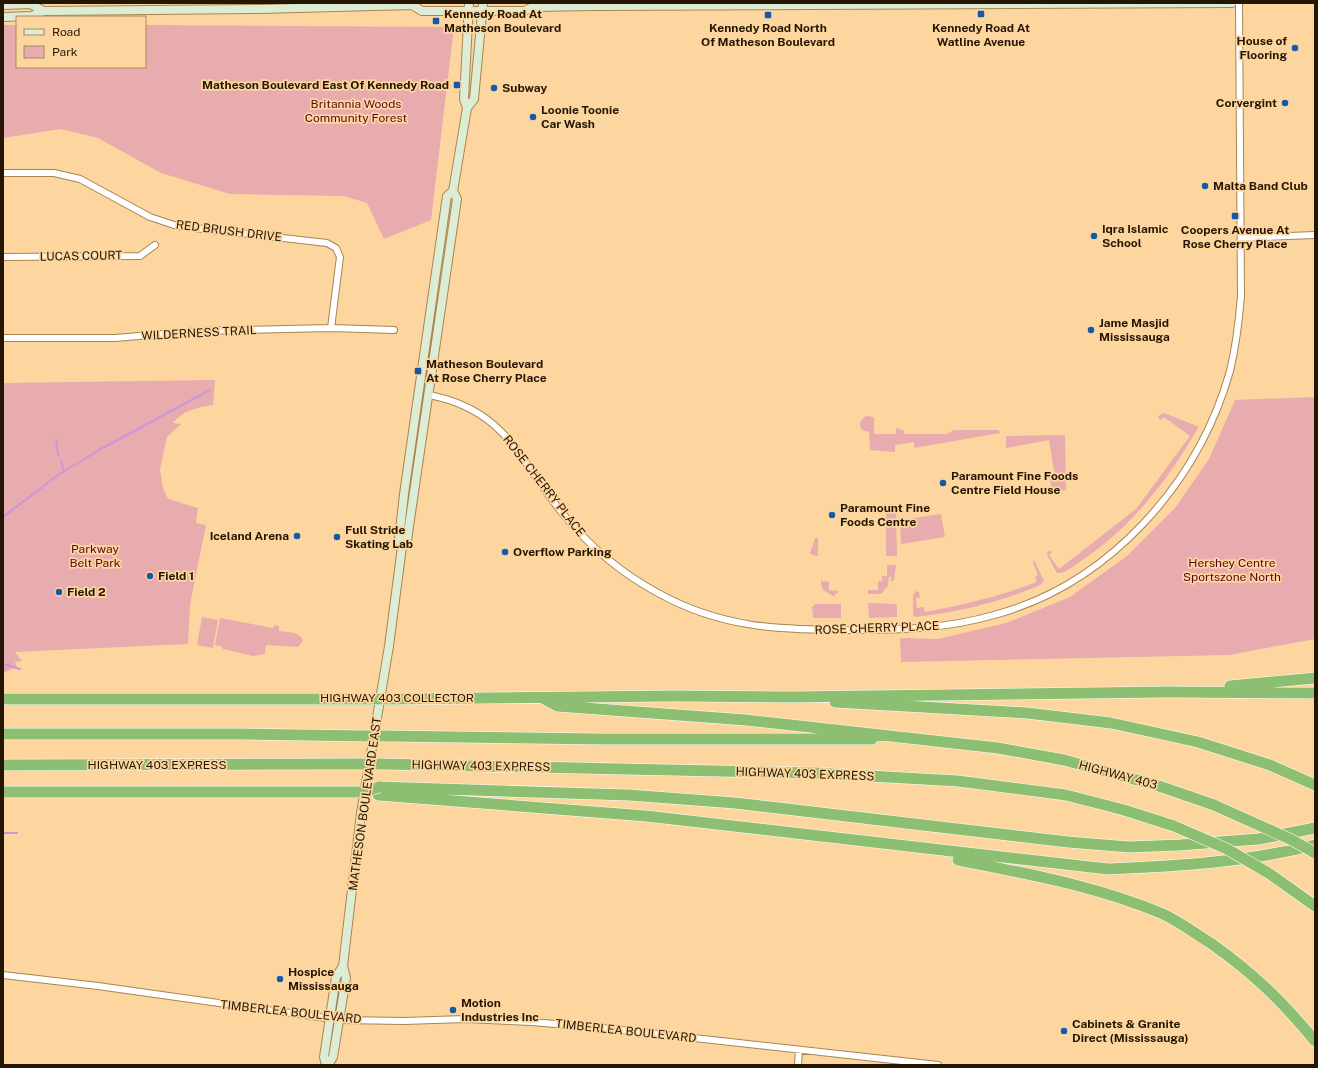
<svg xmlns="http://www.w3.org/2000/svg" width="1318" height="1068" font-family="'Public Sans',sans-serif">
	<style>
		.green { fill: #e8abae }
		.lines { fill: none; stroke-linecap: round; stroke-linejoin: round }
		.stream { stroke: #c897dd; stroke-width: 2 }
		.street-casing { stroke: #a98450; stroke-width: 8 }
		.secondary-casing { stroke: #a98450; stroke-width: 10 }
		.highway-casing { stroke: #fff; stroke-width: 12 }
		.street { stroke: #fff; stroke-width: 6 }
		.secondary { stroke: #ddecd5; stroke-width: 8 }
		.highway { stroke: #8dbf73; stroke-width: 11 }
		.highway-bridge-casing { stroke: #fff; stroke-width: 12; stroke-linecap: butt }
		.highway-bridge { stroke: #8dbf73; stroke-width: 11 }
		.poi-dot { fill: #1359a8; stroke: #fdd69f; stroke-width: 1.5 }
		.labels { text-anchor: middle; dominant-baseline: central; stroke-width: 3.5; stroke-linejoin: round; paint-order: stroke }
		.poi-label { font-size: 12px; font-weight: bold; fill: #241602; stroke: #fdd69f; text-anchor: start }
		.park-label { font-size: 12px; fill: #580519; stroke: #fdd69f }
		.street-label { font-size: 12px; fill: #241602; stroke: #fdd69f }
	</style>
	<rect width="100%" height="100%" fill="#fdd69f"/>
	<path class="green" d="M3 25H17V67H145V25L454 27 431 220 384 239 367 203 344 196 230 194 161 173 98 138 61 129 3 138Z
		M215 380 213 405C199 407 183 410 173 423L181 424 167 437 160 469 163 488 168 499 198 508 196 523 206 525 190 605 188 644 15 652 22 661 15 662 17 667 3 673V383Z
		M1315 397V639L1229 655 901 662 900 638 938 639 1006 623 1070 597 1127 556 1175 508 1209 459 1235 400Z
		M1164 413 1197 426 1198 428C1168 480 1132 527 1081 561 1075 565 1065 574 1057 573L1047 555 1048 551 1052 552 1049 555 1059 569 1136 509 1190 436 1164 417 1161 420 1159 419 1158 416Z
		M866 416 874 417V434H896V428L904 431V434H947L954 430H999L1000 433 914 448V442L895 445V452L870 450 869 432 862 430C858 424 861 419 866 416Z
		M1065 435 1066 490 1052 492 1050 478 1055 477 1049 440 1006 448V436Z
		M896 510 897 556H886V511Z
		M941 514 945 537 901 544 900 520Z
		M815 538H818V556L813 555 810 553Z
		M1034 560 1044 581C1041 587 1029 589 1023 592 987 605 953 613 915 617L913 615V595L916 591 919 592 920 598H916L917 608 924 607 925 612C964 605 1000 596 1037 582L1035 577 1038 575 1033 563Z
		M887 565H896L894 580 891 582V577H889L888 586 881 594H868V590H878V581H882V576H887Z
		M822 577V581L829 582V590L838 591V593L835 594V597L823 590 821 584Z
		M868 603 896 604 897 606V617L869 618Z
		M815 604H841V618H813L812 607Z
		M202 617 218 620 213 648 197 645Z
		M220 618 273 628 274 625 279 626V631C288 633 299 630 303 641L298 647 267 645 265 647V654L253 656 223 649 221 646 215 645Z"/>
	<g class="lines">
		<path class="stream" d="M56 439 58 455
			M61 461 64 471
			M3 517 58 475 99 450 210 390
			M3 664 20 669
			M3 833H17"/>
		<defs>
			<path id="street" d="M3 173H54L80 179 150 217 177 226 327 243 336 248 340 257 331 328
				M1241 238 1315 235
				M3 257 140 256 155 245
				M3 338H115L200 331 331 328 394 330
				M429 395C507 410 519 460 563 514 590 547 621 573 658 593 721 628 779 630 849 630 898 630 946 629 994 615 1109 584 1198 484 1230 371 1236 346 1239 321 1241 296L1239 3
				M3 975 98 986 340 1020 404 1021 465 1019 532 1022 613 1029 938 1065
				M798 1065 799 1050"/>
			<path id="secondary" d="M3 5 30 4 44 11
				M412 5 422 11H524L533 7 596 6 1232 3
				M3 17 32 16 44 11 261 9 412 5 415 3
				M467 108 464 99 469 3
				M402 547 399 539 404 494 447 196 453 191
				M326 1065 324 1057 336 977 343 966
				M328 1065 333 1057 346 978 343 966 361 813 389 646 402 547 407 540 457 199 453 191 467 108 474 99 483 3"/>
			<path id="highway" d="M1230 686 1315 678
				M3 699H371
				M391 699 675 696 791 697 1165 692 1315 693
				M544 699 557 706 746 720 998 748 1064 760 1159 786 1214 805
				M835 702 1027 713 1111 723 1198 742 1270 765 1315 785
				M3 734H241L366 736
				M386 736 603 739H872
				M382 764 816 773 958 781 1066 795 1124 810 1174 826
				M3 765 361 764
				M379 787 629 795 735 803 1068 842 1129 847 1180 845 1259 839 1315 828
				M3 792H364
				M378 795 646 816 1108 869C1178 866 1247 862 1315 845
				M958 860C1028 874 1097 886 1163 914 1180 922 1196 934 1212 944 1254 974 1282 1001 1315 1041
				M1270 874 1315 906"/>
		</defs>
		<use href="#street" class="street-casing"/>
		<use href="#secondary" class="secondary-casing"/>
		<use href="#highway" class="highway-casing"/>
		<use href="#street" class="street"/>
		<use href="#secondary" class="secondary"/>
		<use href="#highway" class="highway"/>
		<defs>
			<path id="highway-bridge" d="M371 699H391
				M366 736H386
				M361 764H382
				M364 792 379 787
				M1214 805 1292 840 1315 853
				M1174 826 1227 849 1270 874"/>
		</defs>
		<use href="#highway-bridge" class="highway-bridge-casing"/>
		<use href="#highway-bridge" class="highway-bridge"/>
	</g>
	<g class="poi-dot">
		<rect x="977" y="10" width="8" height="8" rx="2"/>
		<rect x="764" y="11" width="8" height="8" rx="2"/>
		<rect x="432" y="17" width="8" height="8" rx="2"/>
		<circle cx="1295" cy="48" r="4"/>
		<rect x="453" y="81" width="8" height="8" rx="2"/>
		<circle cx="494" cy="88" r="4"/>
		<circle cx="1285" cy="103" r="4"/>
		<circle cx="533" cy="117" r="4"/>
		<circle cx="1205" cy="186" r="4"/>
		<rect x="1231" y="212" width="8" height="8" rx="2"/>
		<circle cx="1094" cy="236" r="4"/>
		<circle cx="1091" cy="330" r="4"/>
		<rect x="414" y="367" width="8" height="8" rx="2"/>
		<circle cx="943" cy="483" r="4"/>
		<circle cx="832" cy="515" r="4"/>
		<circle cx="297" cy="536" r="4"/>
		<circle cx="337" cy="537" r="4"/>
		<circle cx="505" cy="552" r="4"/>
		<circle cx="150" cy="576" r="4"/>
		<circle cx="59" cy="592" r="4"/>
		<circle cx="280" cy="979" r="4"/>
		<circle cx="453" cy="1010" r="4"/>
		<circle cx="1064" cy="1031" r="4"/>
	</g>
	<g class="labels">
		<g class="poi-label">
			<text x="444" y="14">Kennedy Road At<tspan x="444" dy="14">Matheson Boulevard</tspan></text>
			<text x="768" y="28" text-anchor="middle">Kennedy Road North<tspan x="768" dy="14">Of Matheson Boulevard</tspan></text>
			<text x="981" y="28" text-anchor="middle">Kennedy Road At<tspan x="981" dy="14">Watline Avenue</tspan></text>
			<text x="1287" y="41" text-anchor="end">House of<tspan x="1287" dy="14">Flooring</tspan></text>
			<text x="449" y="85" text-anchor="end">Matheson Boulevard East Of Kennedy Road</text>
			<text x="502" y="88">Subway</text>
			<text x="1277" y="103" text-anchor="end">Corvergint</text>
			<text x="541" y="110">Loonie Toonie<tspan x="541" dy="14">Car Wash</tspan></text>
			<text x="1213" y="186">Malta Band Club</text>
			<text x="1102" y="229">Iqra Islamic<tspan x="1102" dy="14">School</tspan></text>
			<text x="1235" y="230" text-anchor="middle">Coopers Avenue At<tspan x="1235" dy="14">Rose Cherry Place</tspan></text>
			<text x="1099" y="323">Jame Masjid<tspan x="1099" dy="14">Mississauga</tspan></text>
			<text x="426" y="364">Matheson Boulevard<tspan x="426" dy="14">At Rose Cherry Place</tspan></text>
			<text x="951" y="476">Paramount Fine Foods<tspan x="951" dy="14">Centre Field House</tspan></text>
			<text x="840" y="508">Paramount Fine<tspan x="840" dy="14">Foods Centre</tspan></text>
			<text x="345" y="530">Full Stride<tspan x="345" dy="14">Skating Lab</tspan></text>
			<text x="289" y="536" text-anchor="end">Iceland Arena</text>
			<text x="513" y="552">Overflow Parking</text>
			<text x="158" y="576">Field 1</text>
			<text x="67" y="592">Field 2</text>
			<text x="288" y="972">Hospice<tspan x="288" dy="14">Mississauga</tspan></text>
			<text x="461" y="1003">Motion<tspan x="461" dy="14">Industries Inc</tspan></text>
			<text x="1072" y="1024">Cabinets &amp; Granite<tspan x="1072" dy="14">Direct (Mississauga)</tspan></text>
		</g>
		<g class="park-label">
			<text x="356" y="104">Britannia Woods<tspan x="356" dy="14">Community Forest</tspan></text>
			<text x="95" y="549">Parkway<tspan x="95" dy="14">Belt Park</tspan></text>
			<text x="1232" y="563">Hershey Centre<tspan x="1232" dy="14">Sportszone North</tspan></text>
		</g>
		<g class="street-label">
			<text transform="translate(229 231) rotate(7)">RED BRUSH DRIVE</text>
			<text transform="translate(81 256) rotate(-1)">LUCAS COURT</text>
			<text transform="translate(199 333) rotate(-3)">WILDERNESS TRAIL</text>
			<text transform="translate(544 486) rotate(52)">ROSE CHERRY PLACE</text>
			<text transform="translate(877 628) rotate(-2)">ROSE CHERRY PLACE</text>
			<text x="397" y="698">HIGHWAY 403 COLLECTOR</text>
			<text x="157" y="765">HIGHWAY 403 EXPRESS</text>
			<text transform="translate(481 766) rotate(1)">HIGHWAY 403 EXPRESS</text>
			<text transform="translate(805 774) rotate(2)">HIGHWAY 403 EXPRESS</text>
			<text transform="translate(1118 775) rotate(15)">HIGHWAY 403</text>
			<text transform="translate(365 804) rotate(-82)">MATHESON BOULEVARD EAST</text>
			<text transform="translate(291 1012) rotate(6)">TIMBERLEA BOULEVARD</text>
			<text transform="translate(626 1031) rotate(6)">TIMBERLEA BOULEVARD</text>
		</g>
	</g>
	<rect width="1318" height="1068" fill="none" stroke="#241602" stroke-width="8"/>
	<rect x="16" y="16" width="130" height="52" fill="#fdd69f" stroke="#a68960"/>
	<rect x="24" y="29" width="20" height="6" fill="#ddecd5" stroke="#a68960"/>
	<text x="52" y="36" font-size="12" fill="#241602">Road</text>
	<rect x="24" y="46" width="20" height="12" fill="#e8abae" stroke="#a68960"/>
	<text x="52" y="56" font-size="12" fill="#241602">Park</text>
</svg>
